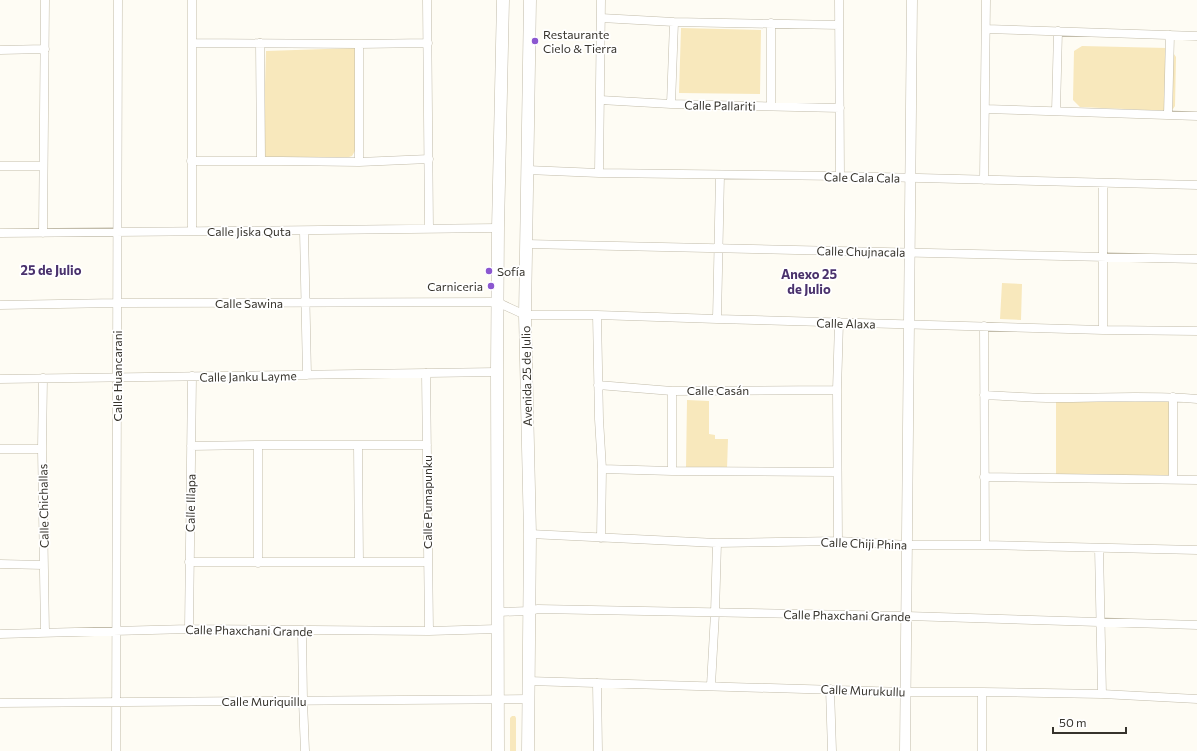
<svg xmlns="http://www.w3.org/2000/svg" width="1197" height="751" font-family="Commissioner,sans-serif">
	<style>
		.green { fill: #f8e8bc }
		.lines { fill: none; stroke-linecap: round; stroke-linejoin: round }
		.minor-casing { stroke: #c2bcaa; stroke-width: 9 }
		.tertiary-casing { stroke: #c2bcaa; stroke-width: 11 }
		.secondary-casing { stroke: #c2bcaa; stroke-width: 13 }
		.minor { stroke: #fff; stroke-width: 8 }
		.tertiary { stroke: #fff; stroke-width: 10 }
		.secondary { stroke: #fff; stroke-width: 12 }
		.poi-dot { fill: #8b57d0; stroke: #fff; stroke-width: 1.5 }
		.labels { text-anchor: middle; dominant-baseline: central; stroke-width: 3.5; stroke-linejoin: round; paint-order: stroke }
		.poi-label { font-size: 12px; fill: #36332c; stroke: #fff; text-anchor: start }
		.street-label { font-size: 12px; fill: #36332c; stroke: #fff }
		.neighbourhood-label { font-size: 13px; font-weight: bold; fill: #4a326d; stroke: #fff }
	</style>
	<rect width="100%" height="100%" fill="#fefcf4"/>
	<path class="green" d="M681 28 761 30 760 94 679 93Z
		M1082 46 1167 48 1172 51 1176 57 1175 106 1173 109 1170 111 1080 107 1073 100 1074 51Z
		M355 48V151L352 156 349 157 269 159 267 158 263 154 266 51Z
		M1002 283 1022 284 1021 320 1000 319Z
		M687 400 709 401V434L715 435V439H728L727 469 686 468Z
		M1056 402H1169V476L1056 475Z
		M512 716H515L516 718V751H510V718Z"/>
	<g class="lines">
		<defs>
			<path id="minor" d="M427 0 429 229
				M839 0 840 176
				M601 18 674 22 839 25
				M986 29 1197 36
				M192 43 359 44 428 43
				M260 43 261 161
				M359 44V162
				M0 50 45 49
				M600 100 671 104 840 108
				M671 104 674 22
				M771 106V23
				M985 109 1197 116
				M1056 111 1058 31
				M1168 115 1170 35
				M191 161H281L359 162 429 159
				M0 166H43
				M527 170 599 173 840 176 1197 185
				M599 173 601 0
				M984 180 986 0
				M1103 183V330
				M192 231V0
				M304 231 307 375
				M0 233C166 231 332 231 498 228
				M43 233 45 0
				M526 244 1197 259
				M0 305 117 303 497 302 525 315H597L717 319 1103 330 1197 331
				M597 315 599 419 602 469 601 538
				M717 319 720 175
				M984 326 985 545
				M426 373 429 631
				M43 378 42 449 45 633
				M0 379 497 372
				M598 385 672 391 837 390
				M672 391V471
				M984 395C1007 396 1031 398 1054 398 1102 398 1149 395 1197 399
				M1173 397V479
				M258 445V563
				M358 445 359 562
				M191 446 258 445H427
				M0 449H42
				M602 469 672 471 837 472
				M984 477 1197 480
				M530 534 717 543 838 541 908 545H985L1197 550
				M838 541 837 390 839 322
				M1099 548 1102 694
				M189 562H427
				M0 564 43 565
				M498 612 529 611 538 609 907 616 1197 625
				M189 629 192 376
				M302 631 303 701 305 751
				M0 634 189 629 429 631 497 629
				M528 681 905 692H982L1102 694 1197 699
				M597 683 598 751
				M711 685 715 613 717 543
				M830 689 832 751
				M982 692V751
				M0 703 529 699
				M116 751 118 0"/>
			<path id="tertiary" d="M905 751 912 0"/>
			<path id="secondary" d="M498 751 497 372 498 228 503 0
				M528 751 530 534 525 315 530 0"/>
		</defs>
		<use href="#minor" class="minor-casing"/>
		<use href="#tertiary" class="tertiary-casing"/>
		<use href="#secondary" class="secondary-casing"/>
		<use href="#minor" class="minor"/>
		<use href="#tertiary" class="tertiary"/>
		<use href="#secondary" class="secondary"/>
	</g>
	<g class="poi-dot">
		<circle cx="535" cy="41" r="4"/>
		<circle cx="489" cy="271" r="4"/>
		<circle cx="491" cy="286" r="4"/>
	</g>
	<g class="labels">
		<g class="poi-label">
			<text x="543" y="34">Restaurante<tspan x="543" dy="14">Cielo &amp; Tierra</tspan></text>
			<text x="497" y="271">Sofía</text>
			<text x="483" y="286" text-anchor="end">Carniceria</text>
		</g>
		<g class="street-label">
			<text transform="translate(720 105) rotate(1)">Calle Pallariti</text>
			<text transform="translate(862 177) rotate(1)">Cale Cala Cala</text>
			<text x="249" y="231">Calle Jiska Quta</text>
			<text transform="translate(861 251) rotate(1)">Calle Chujnacala</text>
			<text x="249" y="303">Calle Sawina</text>
			<text transform="translate(846 323) rotate(1)">Calle Alaxa</text>
			<text transform="translate(117 376) rotate(-90)">Calle Huancarani</text>
			<text transform="translate(248 376) rotate(-1)">Calle Janku Layme</text>
			<text transform="translate(526 376) rotate(-91)">Avenida 25 de Julio</text>
			<text x="718" y="390">Calle Casán</text>
			<text transform="translate(427 502) rotate(-90)">Calle Pumapunku</text>
			<text transform="translate(190 503) rotate(-89)">Calle Illapa</text>
			<text transform="translate(43 506) rotate(-91)">Calle Chichallas</text>
			<text transform="translate(864 543) rotate(2)">Calle Chiji Phina</text>
			<text transform="translate(847 615) rotate(1)">Calle Phaxchani Grande</text>
			<text transform="translate(249 630) rotate(1)">Calle Phaxchani Grande</text>
			<text transform="translate(863 690) rotate(2)">Calle Murukullu</text>
			<text x="264" y="701">Calle Muriquillu</text>
		</g>
		<g class="neighbourhood-label">
			<text x="51" y="270">25 de Julio</text>
			<text x="809" y="274">Anexo 25<tspan x="809" dy="15">de Julio</tspan></text>
		</g>
	</g>
	<path d="M1053 727v6h73v-6" fill="none" stroke="#36332c" stroke-width="2"/>
	<text x="1059" y="727" font-size="12" fill="#36332c" stroke="#ffffff" stroke-width="3" paint-order="stroke">50 m</text>
</svg>
